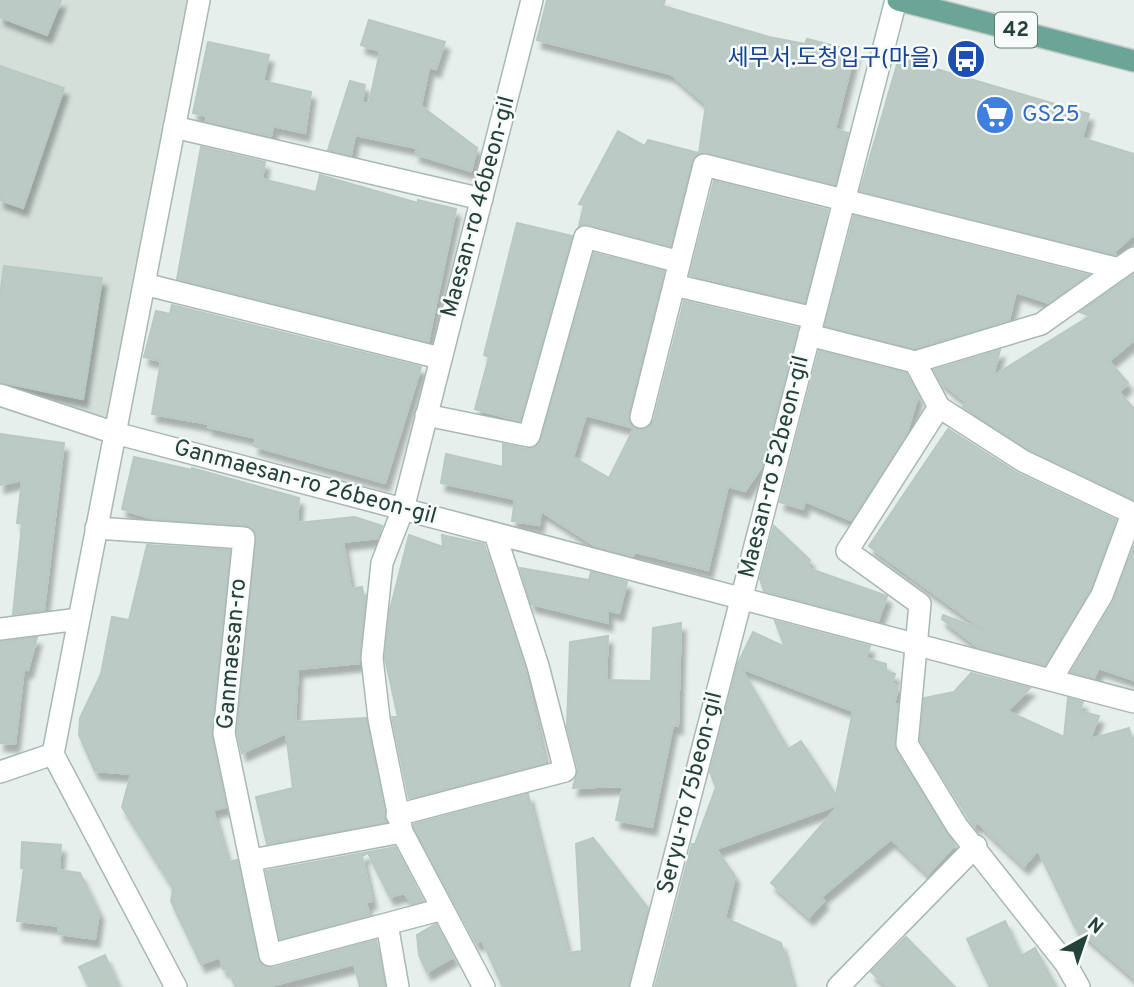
<svg xmlns="http://www.w3.org/2000/svg" width="1134" height="987" font-family="Overpass,'Noto Sans KR',sans-serif">
	<style>
		.built { fill: #d4dfda }
		.building { fill: #bbcac4; stroke: #b8c9c2; stroke-width: 2; fill-rule: evenodd; filter: url(#shadow) }
		.lines { fill: none; stroke-linecap: round; stroke-linejoin: round }
		.minor-casing { stroke: #a8b8b2; stroke-width: 24 }
		.major-casing { stroke: #c2cac8; stroke-width: 24 }
		.minor { stroke: #fff; stroke-width: 21 }
		.major { stroke: #6aa596; stroke-width: 21 }
		.labels { text-anchor: middle; dominant-baseline: central; stroke-width: 5; stroke-linejoin: round; paint-order: stroke }
		.shield { fill: #f7fbf9; stroke: #637a73; stroke-width: 2 }
		.shield-label { font-size: 21px; font-weight: bold; fill: #24423a }
		.transit-label { font-size: 23px; fill: #164399; stroke: #f7fbf9; text-anchor: end }
		.shop-label { font-size: 23px; fill: #366cbe; stroke: #f7fbf9; text-anchor: start }
		.street-label { font-size: 23px; fill: #24423a; stroke: #f7fbf9 }
	</style>
	<defs>
		<filter id="shadow"><feDropShadow dx="4.5" dy="8" stdDeviation="2" flood-color="#0004"/></filter>
	</defs>
	<rect width="100%" height="100%" fill="#e6efeb"/>
	<path class="built" d="M0 0H191L110 425 0 391Z"/>
	<path class="building" d="M0 0H61L47 35 0 17Z
		M547 0H665L663 6 769 37 805 44 807 39 855 51 835 129 848 133 835 184 699 153 706 104 671 74 537 40Z
		M369 20 445 42 436 69 429 67 421 106 477 148 471 171 415 154 417 148 355 135 351 155 328 150 350 81 365 85 362 103 369 104 380 51 361 45Z
		M208 42 269 55 263 81 311 92 305 133 273 126 271 136 206 121 207 116 193 113Z
		M899 58 1089 114 1082 138 1134 154V234L1114 252 1116 255 860 191Z
		M0 66 64 88 23 208 0 200Z
		M618 131 645 146 648 140 699 153 691 162 670 246 588 224 579 226 584 205 579 204Z
		M201 147 265 162 262 179 316 192 320 175 418 203V200L456 209 428 342 177 279Z
		M714 181 828 210 804 302 690 275Z
		M854 216 1088 275 1049 303 1016 292 1009 320 915 348 825 326Z
		M517 223 572 236 520 421 475 409 489 357 484 355Z
		M594 253 664 271 628 414 629 421 637 429H645L654 420 684 301 798 328 762 466 745 491 728 486 708 570 635 552 633 556 597 547 541 511 539 525 512 521 515 499 441 483 446 454 503 467V444L527 449 539 445ZM586 415 634 428 609 478 573 457Z
		M4 266 102 278 83 399 0 382V296Z
		M1134 274V340L1109 361 1128 383 1119 392 1134 409V499L1029 450 963 407 966 402 940 381 934 370 1000 350 993 376 1090 316 1080 312Z
		M172 305 421 367 385 483 254 446 256 438 208 427 209 424 152 414 161 361 144 357 156 311 170 314Z
		M819 351 906 373 918 396 907 432 851 520 805 501 803 509 780 502Z
		M948 429 1017 473 1116 520 1090 589 1045 665 978 647 942 619 943 615 984 630 869 546Z
		M0 434 64 443 44 610 13 614 22 524 17 523 22 480 0 485Z
		M134 457 192 470V468L299 498 297 523 355 517 382 526 378 538 343 542 351 589 362 587 365 602 359 663 298 669 295 722 366 718 386 822 267 844 256 797 293 788 286 733 242 753 237 732 256 533 245 525 153 519 122 509Z
		M774 526 810 560 808 568 887 596 878 621 764 591 760 579Z
		M409 535 443 547 442 535 484 544 525 670 545 763 409 798 392 717H398L385 658 390 610Z
		M147 545 230 550 211 732 226 807 213 810 228 862 237 860 260 963 273 968 376 940 385 987H360L354 964 267 987H236L227 968 223 969 220 957 201 964 171 901 173 888 122 807 131 774 95 771 79 735 80 718 101 674 112 617 129 620Z
		M1134 546V680L1099 668 1094 678 1071 672 1113 602Z
		M520 568 589 580 591 572 627 582 619 613 608 610V623L531 604Z
		M775 621 870 646 866 658 886 664V671L895 674 892 683 898 686 894 705 898 704 895 750 955 845 928 874 891 839 821 897 824 901 809 917 771 883 840 804 716 849 735 876 725 918 781 943 793 987H655L692 844H695L716 787 710 772 738 663 753 632 785 647ZM741 668 853 711 836 795 801 741 788 749Z
		M681 623 678 726 673 725 652 827 616 820 623 786 573 788 578 768 567 727 570 642 608 636 606 680 651 681 653 628Z
		M37 637 28 670 24 669 15 744 0 743V642Z
		M971 673 1030 688 1007 711 1064 737 1068 698 1083 702 1079 711 1099 716 1090 739 1129 728 1134 747V978L1075 927 1038 850 1024 866 977 822 974 826 920 741 924 698 954 692Z
		M528 794 568 953 582 951 576 844 593 838 648 908 628 987H503L482 940 476 943 414 828V824Z
		M22 842 61 845 59 870 80 873 99 913 95 939 58 934 59 926 17 921 24 868H21Z
		M395 847 423 901 412 904 404 893 390 897 368 853 362 856 372 901 366 902 369 915 280 939 266 871Z
		M1005 921 1021 956 1035 948 1056 987H990L967 939Z
		M436 924 453 957 427 972 419 955 417 935Z
		M906 937 955 987H888L871 972Z
		M105 955 119 987H89L79 967Z"/>
	<g class="lines">
		<defs>
			<path id="minor" d="M174 127 482 199
				M144 284 440 358
				M674 285 814 318
				M809 335 915 362 1041 324 1134 258
				M915 362 939 407 1023 461 1134 514
				M0 395 115 433 1134 702
				M939 407 847 551 920 604 907 744 957 826 1066 964 1079 987
				M426 415 529 436 585 237 680 262
				M641 417 704 165 1119 269
				M96 528 244 538 224 733 270 955 443 909
				M0 629 79 619
				M1051 680 1102 595 1132 514
				M0 772 53 754
				M397 815 565 771 538 666 495 534
				M252 860 402 832
				M387 924 398 987
				M176 987 53 754 199 0
				M484 987 402 832 379 719 372 658 382 563 403 509 532 0
				M641 987 896 0
				M838 987 976 846"/>
			<path id="major" d="M898 0 1134 61"/>
		</defs>
		<use href="#minor" class="minor-casing"/>
		<use href="#major" class="major-casing"/>
		<use href="#minor" class="minor"/>
		<use href="#major" class="major"/>
	</g>
	<defs>
		<symbol id="bus-disc" viewBox="-11 -11 22 22"><circle r="9.5" fill="#1a4fb4" stroke="#f7fbf9"/><path d="M-5-6H5V4H4V6H2V4H-2V6H-4V4H-5ZM-3.5-4V0h7V-4ZM-3.5 1.2v1.5H-2V1.2ZM2 1.2v1.5H3.5V1.2Z" fill="#fff"/></symbol>
		<symbol id="supermarket-disc" viewBox="-11 -11 22 22"><circle r="9.5" fill="#3f7fe0" stroke="#f7fbf9"/><path d="M-6-5.5h2.5l.6 2H6L4.5 2H-2.5L-4.4-4H-6ZM-1.5 3.2a1.3 1.3 0 1 0 .1 0ZM3 3.2a1.3 1.3 0 1 0 .1 0Z" fill="#fff"/></symbol>
	</defs>
	<g fill-rule="evenodd">
		<use href="#bus-disc" x="944" y="37" width="44" height="44"/>
		<use href="#supermarket-disc" x="973" y="93" width="44" height="44"/>
	</g>
	<g class="labels">
		<rect class="shield" x="995" y="12.5" width="42" height="35" rx="5"/>
		<g class="shield-label">
			<text x="1016" y="30">42</text>
		</g>
		<g class="transit-label">
			<text x="939" y="59">세무서.도청입구(마을)</text>
		</g>
		<g class="shop-label">
			<text x="1022" y="115">GS25</text>
		</g>
		<g class="street-label">
			<text transform="translate(479 207) rotate(-75)">Maesan-ro 46beon-gil</text>
			<text transform="translate(775 467) rotate(-76)">Maesan-ro 52beon-gil</text>
			<text transform="translate(305 483) rotate(15)">Ganmaesan-ro 26beon-gil</text>
			<text transform="translate(233 654) rotate(-85)">Ganmaesan-ro</text>
			<text transform="translate(691 793) rotate(-76)">Seryu-ro 75beon-gil</text>
		</g>
	</g>
	<g transform="translate(1085 938) rotate(40)" stroke="#f7fbf9" stroke-width="5" paint-order="stroke">
	<path d="M0-5L12 26L0 18L-12 26Z" fill="#24423a"/>
	<text y="-10" font-size="19" font-weight="bold" text-anchor="middle" fill="#24423a">N</text>
	</g>
</svg>
